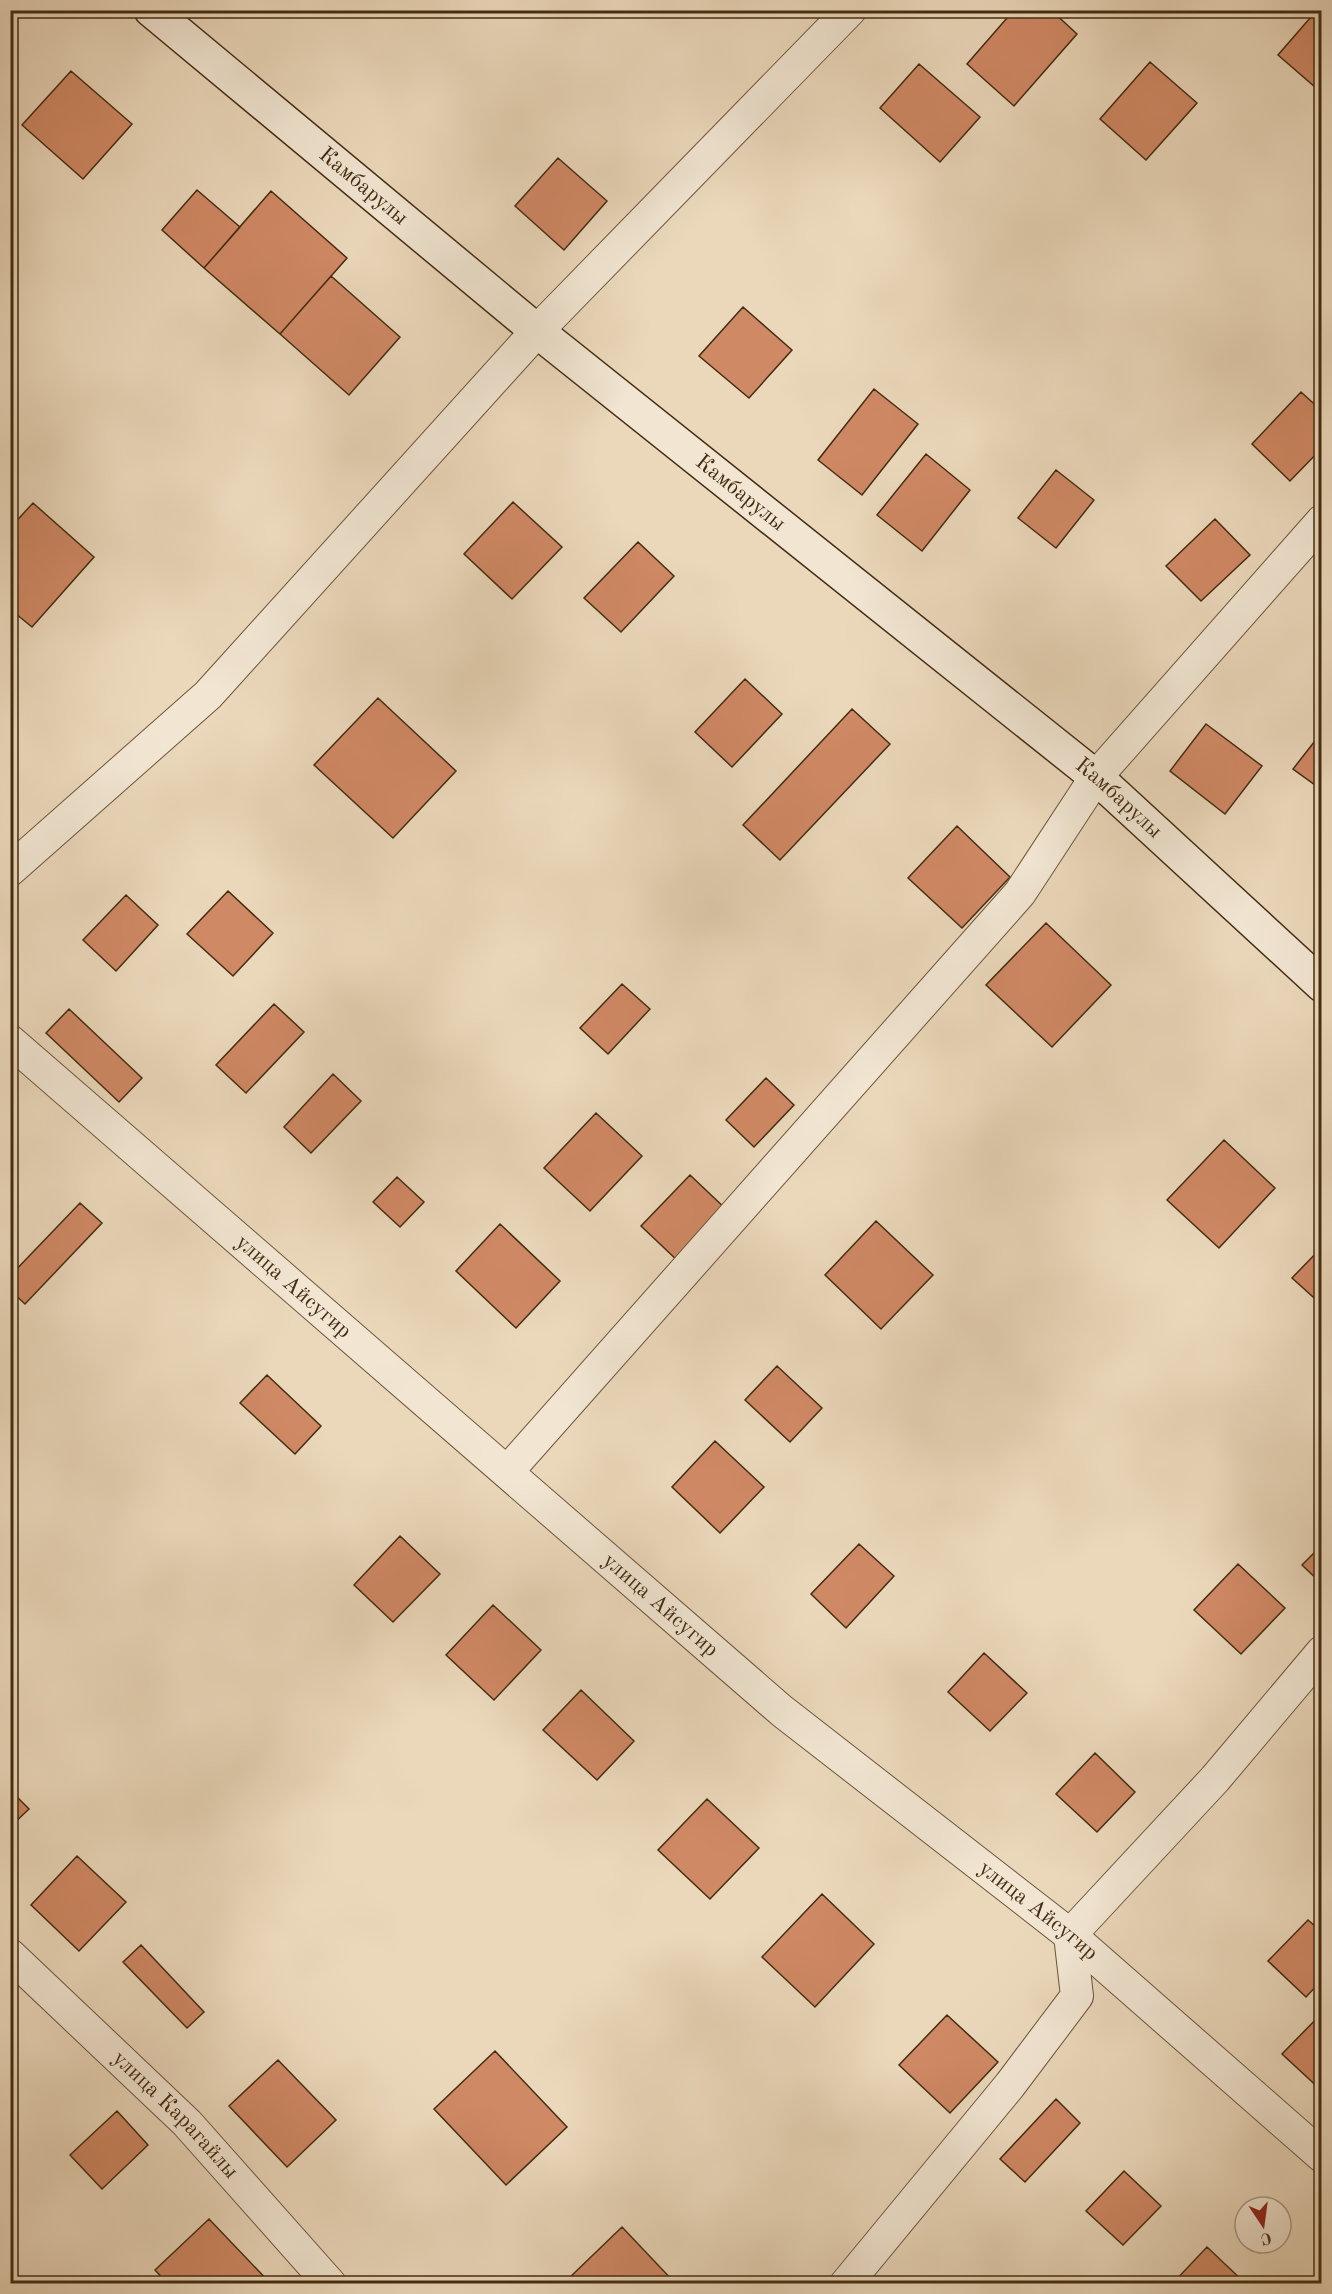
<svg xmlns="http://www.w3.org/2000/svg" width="1332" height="2294" font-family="'Old Standard TT',serif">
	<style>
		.building { fill: #d08965; stroke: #432c11; stroke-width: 1.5 }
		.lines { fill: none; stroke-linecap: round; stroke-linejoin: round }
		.street-casing { stroke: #6d573c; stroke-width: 34 }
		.secondary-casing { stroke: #432c11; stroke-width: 36 }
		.street { stroke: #f2e6d3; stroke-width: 32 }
		.secondary { stroke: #f2e6d3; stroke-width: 33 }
		.labels { text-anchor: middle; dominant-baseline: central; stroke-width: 6; stroke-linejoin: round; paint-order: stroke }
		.street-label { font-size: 22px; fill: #432c11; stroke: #f2e6d3 }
	</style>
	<rect width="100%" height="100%" fill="#ebd8bb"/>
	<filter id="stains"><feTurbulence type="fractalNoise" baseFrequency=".00333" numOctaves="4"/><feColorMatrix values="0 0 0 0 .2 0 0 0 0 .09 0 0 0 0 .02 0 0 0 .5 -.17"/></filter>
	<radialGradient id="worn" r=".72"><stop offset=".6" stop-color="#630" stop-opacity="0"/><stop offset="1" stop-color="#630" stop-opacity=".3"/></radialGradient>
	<path class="building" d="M1014 10H1051L1077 34 1014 106 967 64Z
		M1317 10H1322V93L1278 55Z
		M1150 62 1197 103 1146 160 1100 119Z
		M919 64 980 117 940 162 880 108Z
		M71 71 132 124 83 179 22 125Z
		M558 158 607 201 564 250 515 206Z
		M197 190 240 227 204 268 162 230Z
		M271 191 347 258 280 334 204 268Z
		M331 276 400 337 349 395 280 334Z
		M743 307 792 350 749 398 699 356Z
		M874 389 918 424 862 495 818 460Z
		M1301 392 1322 411V448L1290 481 1252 444Z
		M926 454 970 490 922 551 877 515Z
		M1056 470 1094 500 1056 548 1018 518Z
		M513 502 562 547 512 599 464 554Z
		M33 503 94 557 32 627 10 609V528Z
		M1215 519 1250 555 1201 601 1166 566Z
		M638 542 674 576 621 632 584 598Z
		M745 679 782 714 732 767 695 732Z
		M378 698 456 771 393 838 314 765Z
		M852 709 890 744 780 860 743 825Z
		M1206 724 1262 766 1225 814 1170 771Z
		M1322 732V790L1293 769Z
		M957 826 1010 877 962 928 908 878Z
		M228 891 273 933 233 976 187 934Z
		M126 895 158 925 116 971 83 940Z
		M1046 923 1111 985 1052 1047 986 985Z
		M622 984 650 1009 608 1054 580 1028Z
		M274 1004 304 1032 246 1093 216 1065Z
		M69 1009 142 1078 119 1102 46 1033Z
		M333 1074 361 1101 311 1153 284 1127Z
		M766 1078 794 1105 754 1147 726 1120Z
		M596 1113 642 1156 590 1211 544 1168Z
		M1224 1140 1275 1188 1219 1248 1167 1200Z
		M690 1175 729 1212 680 1263 641 1226Z
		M397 1177 424 1202 400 1227 373 1202Z
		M80 1203 102 1223 25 1304 10 1290V1276Z
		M876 1221 933 1275 881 1329 825 1275Z
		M500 1224 560 1281 516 1328 456 1271Z
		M1322 1247V1305L1292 1278Z
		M777 1366 822 1408 790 1442 745 1400Z
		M267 1375 321 1426 295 1454 240 1403Z
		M715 1441 764 1487 720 1533 672 1487Z
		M400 1536 440 1574 393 1622 354 1585Z
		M859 1544 894 1576 846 1628 811 1594Z
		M1322 1545V1584L1302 1565Z
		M1238 1564 1285 1608 1241 1654 1194 1610Z
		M493 1605 541 1650 494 1700 446 1655Z
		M984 1653 1027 1693 990 1731 948 1692Z
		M581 1690 634 1741 597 1780 543 1730Z
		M1095 1753 1135 1792 1097 1832 1056 1794Z
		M10 1790 29 1809 10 1827Z
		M707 1799 759 1848 710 1899 658 1850Z
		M77 1856 126 1902 79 1951 31 1905Z
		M822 1894 874 1944 815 2007 762 1957Z
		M1308 1920 1322 1932V1980L1306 1997 1268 1961Z
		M141 1945 204 2012 187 2028 123 1962Z
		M1322 2013V2091L1282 2054Z
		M947 2015 998 2062 950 2113 899 2065Z
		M495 2051 567 2127 506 2185 434 2109Z
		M278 2060 336 2120 287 2167 229 2106Z
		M1056 2099 1080 2123 1025 2182 1000 2159Z
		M117 2111 148 2145 102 2189 70 2155Z
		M1124 2171 1161 2206 1123 2245 1086 2211Z
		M209 2219 271 2284H168L155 2270Z
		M622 2227 676 2284H569L566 2281Z
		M1207 2247 1246 2284H1172Z"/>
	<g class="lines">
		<defs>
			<g id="street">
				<path d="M10 870 208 695 537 331 850 10"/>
				<path id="s1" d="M10 1041 782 1711 1070 1935 1322 2156"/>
				<path d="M507 1472 1020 893 1096 777 1322 521"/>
				<path id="s2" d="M10 1955 187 2123 330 2284"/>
				<path d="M846 2284 1010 2085 1077 1996 1070 1935 1215 1779 1322 1652"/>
			</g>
			<g id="secondary">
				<path id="s3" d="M151 10 537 331 1096 777 1322 985"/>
			</g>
		</defs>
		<use href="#street" class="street-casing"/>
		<use href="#secondary" class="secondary-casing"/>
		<use href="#street" class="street"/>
		<use href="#secondary" class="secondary"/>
	</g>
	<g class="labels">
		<g class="street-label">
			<text stroke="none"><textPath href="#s3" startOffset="276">Камбарулы</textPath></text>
			<text stroke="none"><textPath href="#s3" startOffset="762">Камбарулы</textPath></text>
			<text stroke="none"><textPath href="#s3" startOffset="1248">Камбарулы</textPath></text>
			<text stroke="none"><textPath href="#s1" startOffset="375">улица Айсугир</textPath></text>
			<text stroke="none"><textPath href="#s1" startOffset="861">улица Айсугир</textPath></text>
			<text stroke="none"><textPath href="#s1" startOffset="1347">улица Айсугир</textPath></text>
			<text stroke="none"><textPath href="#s2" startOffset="230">улица Карагайлы</textPath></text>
		</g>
	</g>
	<rect width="1332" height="2294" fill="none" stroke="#ebd8bb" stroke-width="36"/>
	<rect x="12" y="12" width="1308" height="2270" fill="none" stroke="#432c11" stroke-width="3"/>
	<rect x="18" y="18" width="1296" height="2258" fill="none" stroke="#432c11" stroke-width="1.5"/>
	<g transform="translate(1263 2225) rotate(167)"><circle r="28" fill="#f2e6d3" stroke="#ac9c85" stroke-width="1.5"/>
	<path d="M0-4.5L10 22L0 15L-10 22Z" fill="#8f2418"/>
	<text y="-9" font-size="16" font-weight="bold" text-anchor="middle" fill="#432c11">С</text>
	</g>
	<rect width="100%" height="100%" filter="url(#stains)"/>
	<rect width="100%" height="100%" fill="url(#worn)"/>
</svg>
